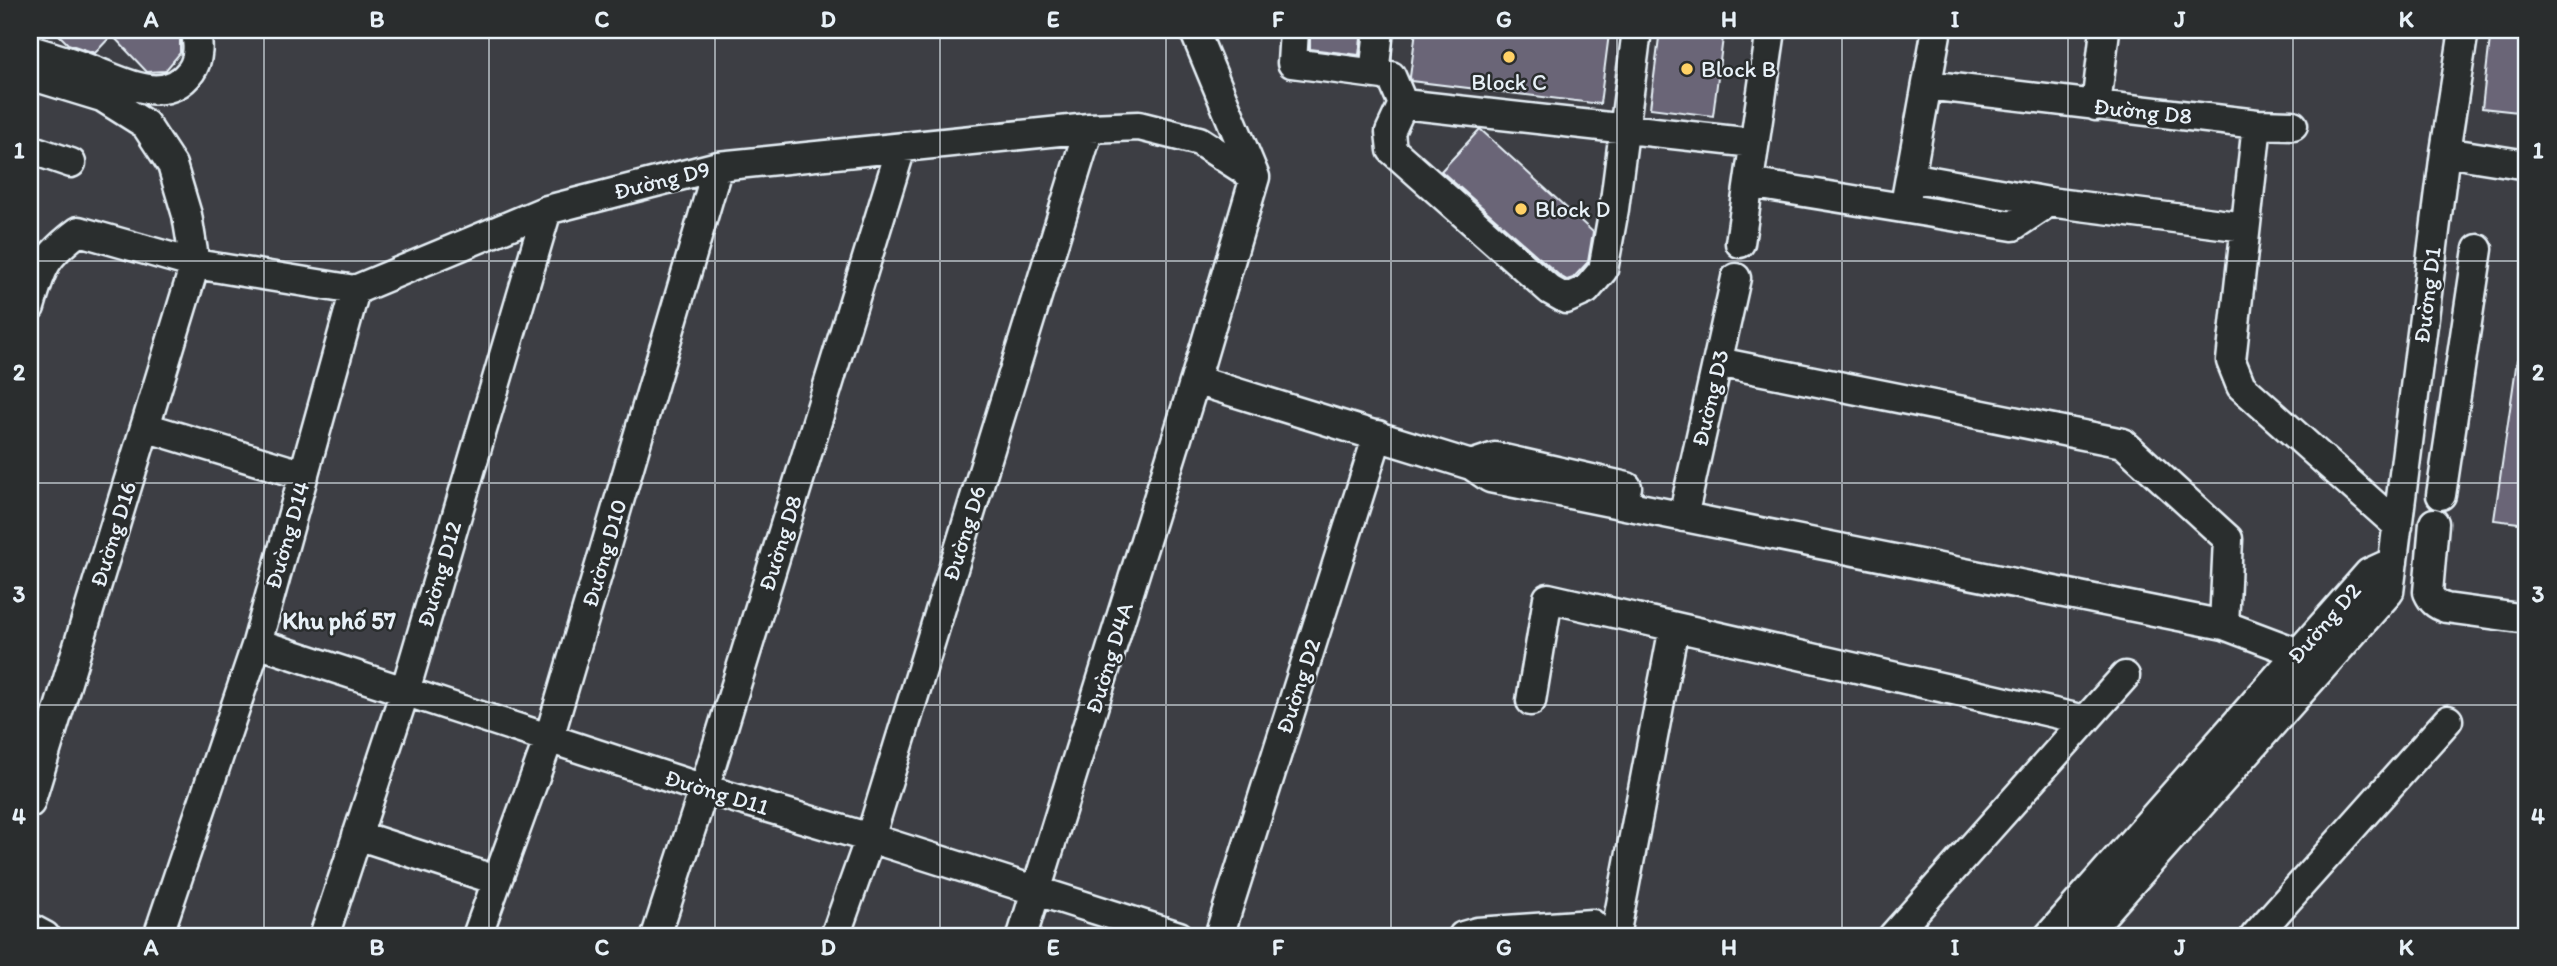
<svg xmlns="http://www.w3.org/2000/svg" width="2557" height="966" font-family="Itim,sans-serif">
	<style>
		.building { fill: #6a6577; stroke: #e8f1f8; stroke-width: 2 }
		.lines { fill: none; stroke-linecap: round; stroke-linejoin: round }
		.minor-casing { stroke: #e8f1f8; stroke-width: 33 }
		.minor { stroke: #2a2d2e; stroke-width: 28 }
		.grid { fill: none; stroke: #e8f1f8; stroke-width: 2; stroke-opacity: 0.55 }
		.poi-dot { fill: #ffd166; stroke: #2a2d2e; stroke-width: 2.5 }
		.labels { text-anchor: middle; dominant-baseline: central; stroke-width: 5; stroke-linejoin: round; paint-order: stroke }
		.poi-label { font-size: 23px; fill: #e8f1f8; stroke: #2a2d2e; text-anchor: start }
		.street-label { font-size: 23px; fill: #e8f1f8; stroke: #2a2d2e }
		.neighbourhood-label { font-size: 24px; font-weight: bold; fill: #e8f1f8; stroke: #2a2d2e }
		.neatline { fill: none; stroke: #e8f1f8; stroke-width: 2.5 }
		.grid-label { font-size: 23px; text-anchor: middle; font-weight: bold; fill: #e8f1f8 }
	</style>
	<rect width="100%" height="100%" fill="#3d3e44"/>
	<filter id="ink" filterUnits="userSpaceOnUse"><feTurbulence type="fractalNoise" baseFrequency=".0143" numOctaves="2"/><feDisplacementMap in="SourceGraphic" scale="14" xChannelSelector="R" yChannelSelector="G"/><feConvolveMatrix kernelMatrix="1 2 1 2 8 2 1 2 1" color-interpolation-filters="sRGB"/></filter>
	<g filter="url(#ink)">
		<path class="building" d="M54 30H176L180 38V53L165 71 147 72 112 35 95 53 68 44Z
			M1310 30H1362L1359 55 1310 49Z
			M1416 30H1574L1609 34 1600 104 1411 81 1410 77Z
			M1660 30H1724L1713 116 1650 108Z
			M2491 30H2527V113L2482 108Z
			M1480 129 1593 232 1588 262 1573 278 1567 280 1560 276 1441 171Z
			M2517 360H2527V524L2494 520Z"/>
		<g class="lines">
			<defs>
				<path id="minor" d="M1294 30 1292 63 1391 76 1403 104 1753 143
					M30 50C51 56 71 62 92 70 122 81 165 107 191 71 199 60 199 42 195 30
					M1374 74 1379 30
					M30 75 102 97 145 124 172 165 187 215 195 264 30 803
					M1927 85 2257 124 2231 361 2241 386 2398 526
					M1403 104 1390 132 1392 150 1550 290 1566 299 1586 290 1603 270 1614 209 1637 30
					M2096 106 2105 30
					M2257 124 2293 125
					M30 149 71 163
					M2445 152 2527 165
					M1910 177 2049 202 2245 227
					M1749 183 2013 226 2049 202
					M1907 194 1936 34
					M1740 243 1771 30
					M30 307C42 266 44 257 79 231L195 264 355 290 547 210 718 166 1089 128 1139 126 1199 141 1255 177
					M1718 362 2123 443 2228 539 2224 625
					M1195 380 1471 465 1490 478 2224 625 2325 663
					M145 427 304 475
					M1471 465 1495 457 1627 487
					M2441 495 2478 249
					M1683 517 1736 278
					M2434 523 2428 592C2432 601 2436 605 2446 608L2527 619
					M257 643 704 789 870 838 1179 936
					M1531 701 1548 598 2085 720
					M357 835 496 880
					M30 928 45 936
					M158 936 257 643 355 290
					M324 936 405 691 547 210
					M477 936 549 738 718 166
					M656 936 704 789 901 148
					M835 936 870 838 1089 128
					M1022 936 1195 380 1255 177 1194 30
					M1219 936 1378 435
					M1463 936 1477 932 1592 924
					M1615 936 1674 627
					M1893 936 2125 676
					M2049 936 2369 573 2393 562
					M2084 936 2389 592 2445 152 2464 30
					M2255 936 2448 720"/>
			</defs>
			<use href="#minor" class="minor-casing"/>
			<use href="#minor" class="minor"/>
		</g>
	</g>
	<path class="grid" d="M264 30V936M489 30V936M715 30V936M940 30V936M1166 30V936M1391 30V936M1617 30V936M1842 30V936M2068 30V936M2293 30V936M30 261H2527M30 483H2527M30 705H2527"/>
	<g class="poi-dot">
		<circle cx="1509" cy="57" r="7"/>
		<circle cx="1687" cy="69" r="7"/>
		<circle cx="1521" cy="209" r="7"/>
	</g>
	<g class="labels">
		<g class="poi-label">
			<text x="1701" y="69">Block B</text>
			<text x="1509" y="82" text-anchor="middle">Block C</text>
			<text x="1535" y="209">Block D</text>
		</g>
		<g class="street-label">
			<text transform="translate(2143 111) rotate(6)">Đường D8</text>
			<text transform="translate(662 180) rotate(-14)">Đường D9</text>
			<text transform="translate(2427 295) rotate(-83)">Đường D1</text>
			<text transform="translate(1710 398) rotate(-77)">Đường D3</text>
			<text transform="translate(964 533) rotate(-73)">Đường D6</text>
			<text transform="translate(113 534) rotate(-73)">Đường D16</text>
			<text transform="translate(287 535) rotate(-74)">Đường D14</text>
			<text transform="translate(780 543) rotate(-73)">Đường D8</text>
			<text transform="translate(604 553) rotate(-74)">Đường D10</text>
			<text transform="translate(439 574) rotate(-74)">Đường D12</text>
			<text transform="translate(2324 623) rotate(-49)">Đường D2</text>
			<text transform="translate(1109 658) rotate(-73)">Đường D4A</text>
			<text transform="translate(1298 686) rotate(-72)">Đường D2</text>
			<text transform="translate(717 792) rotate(17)">Đường D11</text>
		</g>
		<g class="neighbourhood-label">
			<text x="339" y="620">Khu phố 57</text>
		</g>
	</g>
	<rect width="2557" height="966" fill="none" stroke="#2a2d2e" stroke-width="77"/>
	<rect x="38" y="38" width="2480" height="890" class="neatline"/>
	<g class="grid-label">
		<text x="151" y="27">A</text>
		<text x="377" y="27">B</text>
		<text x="602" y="27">C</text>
		<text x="828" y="27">D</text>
		<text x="1053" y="27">E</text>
		<text x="1278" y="27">F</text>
		<text x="1504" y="27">G</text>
		<text x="1729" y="27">H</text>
		<text x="1955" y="27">I</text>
		<text x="2180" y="27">J</text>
		<text x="2406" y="27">K</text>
		<text x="19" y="158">1</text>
		<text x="2538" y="158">1</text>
		<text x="19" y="380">2</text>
		<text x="2538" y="380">2</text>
		<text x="19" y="602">3</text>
		<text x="2538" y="602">3</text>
		<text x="19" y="824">4</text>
		<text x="2538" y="824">4</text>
		<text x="151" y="955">A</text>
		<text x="377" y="955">B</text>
		<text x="602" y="955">C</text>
		<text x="828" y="955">D</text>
		<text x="1053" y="955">E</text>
		<text x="1278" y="955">F</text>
		<text x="1504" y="955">G</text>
		<text x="1729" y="955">H</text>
		<text x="1955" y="955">I</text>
		<text x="2180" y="955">J</text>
		<text x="2406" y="955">K</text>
	</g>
</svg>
